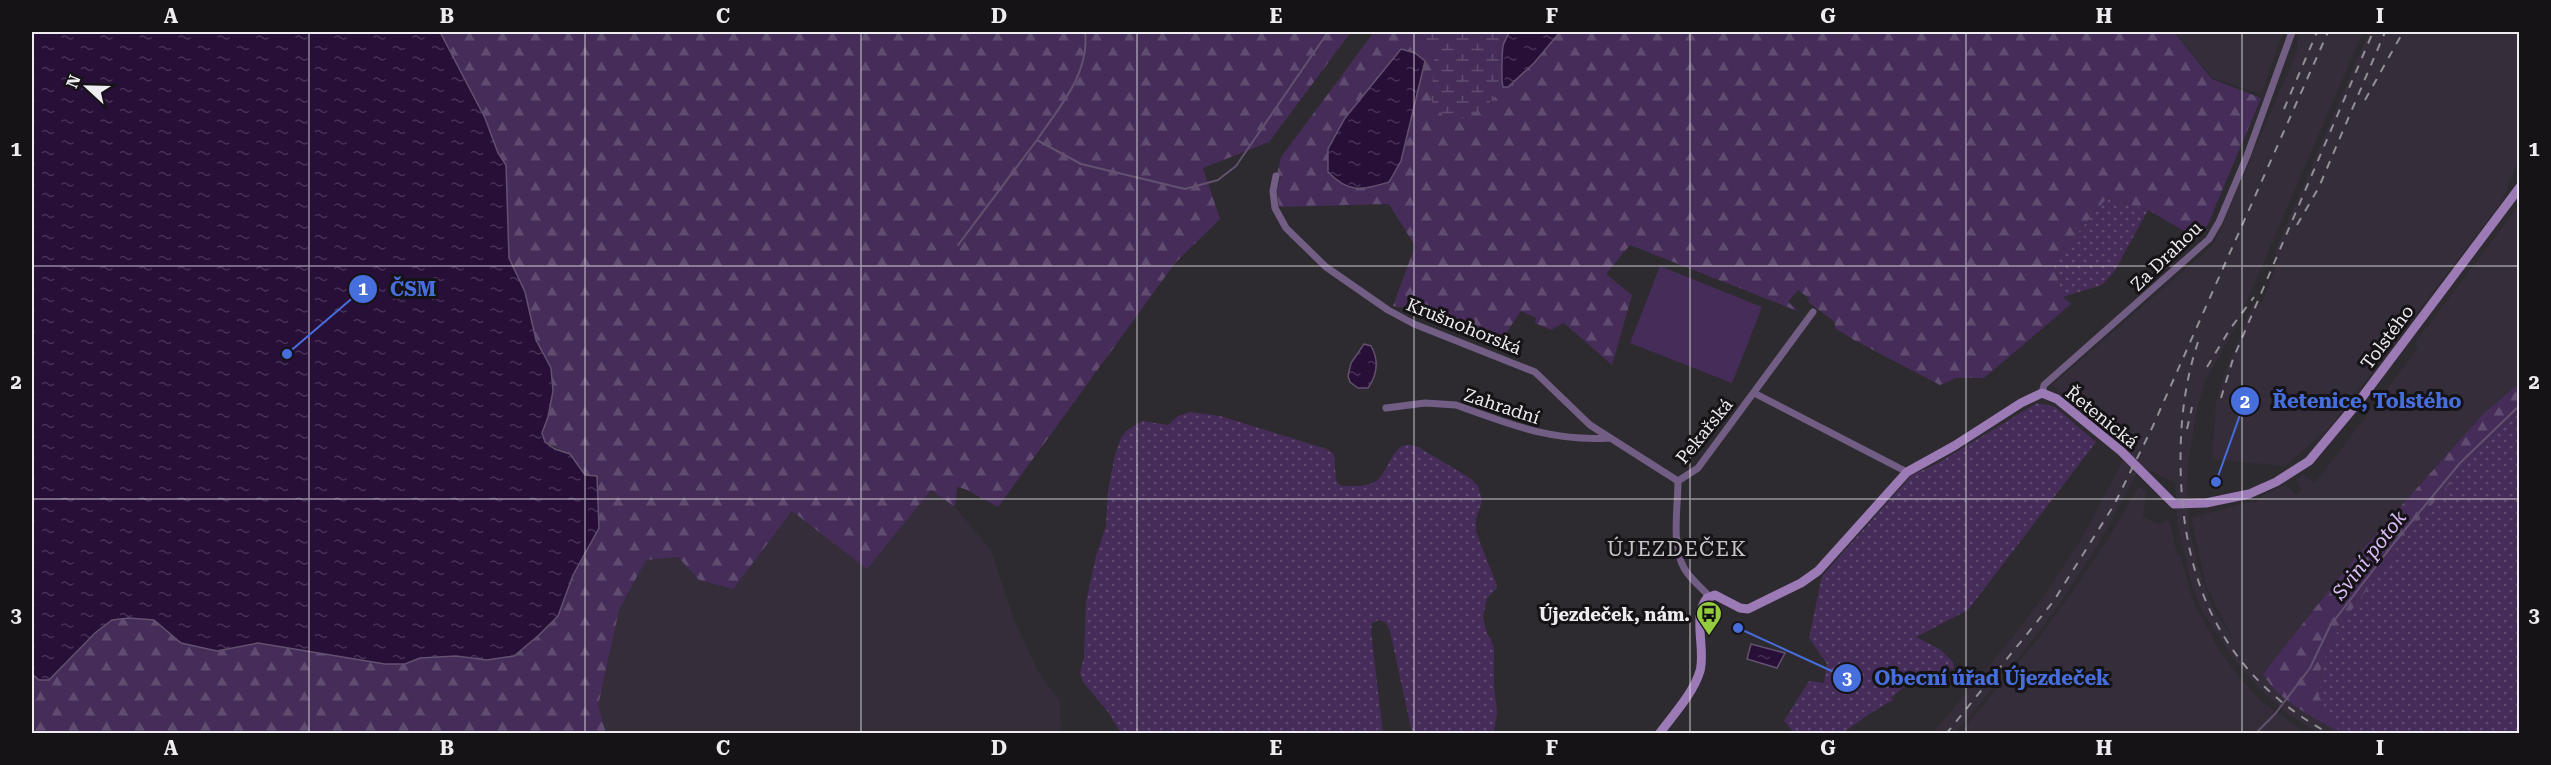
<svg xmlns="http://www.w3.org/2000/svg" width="2551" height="765" font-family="'Roboto Serif',serif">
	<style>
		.built { fill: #352e3a }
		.green { fill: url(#green-dots) }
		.forest { fill: url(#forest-firs) }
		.wetland { fill: url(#wetland-marsh) }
		.pitch { fill: #462d59 }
		.water { fill: url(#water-ripples); stroke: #635170; stroke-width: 1.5 }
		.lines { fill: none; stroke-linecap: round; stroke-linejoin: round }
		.stream { stroke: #635170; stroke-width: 2 }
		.street { stroke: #725e84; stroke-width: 7 }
		.secondary { stroke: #9b7ab6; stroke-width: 9 }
		.rail { stroke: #939096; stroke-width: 2; stroke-dasharray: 8 8; stroke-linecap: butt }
		.grid { fill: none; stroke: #efecf1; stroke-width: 1.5; stroke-opacity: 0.55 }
		.labels { text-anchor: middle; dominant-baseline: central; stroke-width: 6; stroke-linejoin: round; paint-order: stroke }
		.street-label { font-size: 18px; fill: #efecf1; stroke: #151316 }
		.poi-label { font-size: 18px; font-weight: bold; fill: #efecf1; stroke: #151316; text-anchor: end }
		.water-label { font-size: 20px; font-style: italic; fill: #dcbdf8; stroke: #151316 }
		.quarter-label { font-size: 21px; letter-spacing: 1.5px; fill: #c8c4cc; stroke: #151316 }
		.leader { fill: none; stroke: #476edd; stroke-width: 2 }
		.callout-dot { fill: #476edd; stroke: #151316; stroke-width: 2 }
		.mark-label { font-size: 18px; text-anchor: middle; font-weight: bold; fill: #fff }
		.callout-label { font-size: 20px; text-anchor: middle; font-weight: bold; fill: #476edd; stroke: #151316; stroke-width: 6; stroke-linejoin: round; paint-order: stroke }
		.neatline { fill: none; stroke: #efecf1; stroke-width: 2 }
		.grid-label { font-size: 20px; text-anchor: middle; font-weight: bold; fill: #efecf1 }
	</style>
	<defs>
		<pattern id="green-dots" width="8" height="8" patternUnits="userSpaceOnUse" patternTransform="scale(1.5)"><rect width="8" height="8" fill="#462d59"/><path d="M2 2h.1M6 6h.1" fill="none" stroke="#614c71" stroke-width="1.8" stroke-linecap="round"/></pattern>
		<pattern id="forest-firs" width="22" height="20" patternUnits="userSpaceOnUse" patternTransform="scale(1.5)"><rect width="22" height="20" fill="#462d59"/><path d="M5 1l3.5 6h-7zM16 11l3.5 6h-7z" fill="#614c71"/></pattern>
		<pattern id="wetland-marsh" width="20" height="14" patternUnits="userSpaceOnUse" patternTransform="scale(1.5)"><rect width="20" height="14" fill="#462d59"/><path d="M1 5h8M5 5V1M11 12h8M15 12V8" fill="none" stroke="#614c71"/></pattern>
		<pattern id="water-ripples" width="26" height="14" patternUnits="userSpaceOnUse" patternTransform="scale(1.5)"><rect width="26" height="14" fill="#270f38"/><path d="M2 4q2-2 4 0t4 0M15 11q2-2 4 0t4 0" fill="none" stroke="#473255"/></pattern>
	</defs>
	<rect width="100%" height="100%" fill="#2d2a30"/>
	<path class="built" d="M2175 32H2283L2261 94 2213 78Z
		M2298 32H2363L2236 326 2205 381 2198 405 2189 456 2187 483 2189 525 2197 562 2212 606 2235 642 2206 586 2191 518 2248 502 2256 503 2263 495 2281 486H2287L2297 495 2302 490 2296 480 2303 474 2315 483 2418 348 2414 344 2519 205 2520 384 2483 414 2353 560 2263 674 2253 665 2292 703 2343 733H2318L2285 712 2259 688 2234 660 2202 611 2191 583 2178 526 2175 483 2141 466 2098 545 2058 606 2021 655 1955 733 1932 734 2007 644 2044 596 2083 536 2138 432 2127 449 2052 385 2214 244 2297 51Z
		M2369 32H2519V159L2502 201 2330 427 2285 466 2212 459 2216 404 2223 378 2253 304 2262 303 2279 257 2274 254Z
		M2138 487 2146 490 2143 517 2158 524 2169 520 2177 554 2181 558 2193 600 2218 648 2239 677 2262 702 2306 733H1960L2037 640 2077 585 2111 534Z
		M931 490 955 507 991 550 1014 620 1039 673 1060 701 1061 733H606L598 706 619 610 646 560 678 557 699 580 733 589 792 511 867 569Z"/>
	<path class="green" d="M2107 198 2148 210 2114 272 2102 285 2063 297 2053 262Z
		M2037 403 2055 407 2096 442 1968 610 1916 637 1941 650 1953 662 1954 668 1924 676 1920 673 1891 698 1893 700 1869 714 1843 733H1794L1784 721 1809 681 1824 683 1827 664 1809 638 1822 576 1912 475 1938 463Z
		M2519 410V733L2340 732 2332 723 2319 696 2321 666 2340 626 2402 541 2475 453Z
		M1190 412 1220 416 1327 449 1334 454 1336 480 1339 485 1343 486C1353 486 1367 487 1376 481 1392 470 1391 436 1418 447L1470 478 1478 486 1482 501 1476 519V532L1496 583 1497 588 1487 598 1483 617 1486 630 1494 647V687L1497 712 1494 733H1412L1390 631 1386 623 1379 620 1372 623 1371 632 1383 733H1121L1108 712 1083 682 1080 673 1084 657 1086 602 1096 556 1106 526 1108 491 1115 455 1121 438 1126 431 1142 421 1168 425 1178 416Z"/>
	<path class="forest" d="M440 32H1351L1269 142 1203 168 1220 219 1175 263 998 507 965 489 957 487 955 507 931 490 867 569 792 511 733 589 699 580 678 557 646 560 619 610 598 706 606 733H32V674L39 680 49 679 95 633 112 620 129 618 154 620 181 643 217 651 258 643 385 664H405L420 658 456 656 487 660 514 656 539 635 558 616 565 593 585 552 597 475H585L570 454 545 442 542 433 548 417 551 368 536 340 525 292 509 258 506 165 498 153 485 118Z
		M1374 32H1509L1503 87H1508L1534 63 1560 32H2174L2212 79 2261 98 2208 224 2198 239 2148 210 2107 198 2053 262 2063 297 2071 304 1984 378H1956L1940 385 1854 340 1835 328V322L1808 302 1810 299 1798 290 1788 302 1800 312 1630 245 1606 274 1632 295 1612 365 1564 323 1551 330 1535 323 1536 318 1521 311 1502 339 1423 311 1393 306 1415 246 1389 204 1279 207 1277 189 1281 177 1277 174 1281 157Z
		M2519 384V410L2475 453 2402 541 2340 626 2321 666 2319 696 2332 722 2340 732C2314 718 2279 701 2263 674L2353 560 2483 414Z"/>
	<path class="wetland" d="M1413 32H1509C1508 36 1504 41 1503 46 1502 54 1501 81 1503 87 1490 107 1471 115 1449 124L1431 100 1435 52 1424 41 1407 39Z"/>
	<path class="pitch" d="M1660 266 1762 307 1732 383 1630 343Z"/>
	<path class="water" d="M32 32H440L485 118 498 153 506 165 509 258 525 292 536 340 551 368 553 391 548 417 542 433 545 442 555 449 570 454 585 475 597 476 599 528 573 575 558 616 539 635 514 656 487 660 456 656 420 658 405 664H385L258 643 217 651 181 643 154 620 129 618 112 620 95 633 49 680H39L32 674Z
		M1509 32H1560L1534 63 1508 87H1503C1501 81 1502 54 1503 46 1504 41 1508 36 1509 32Z
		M1401 49 1415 53 1425 61 1401 161 1389 182C1362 190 1349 194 1328 172V149L1345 118Z
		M1364 344 1371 346C1379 360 1377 375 1368 388H1358L1350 382 1348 376 1351 363Z
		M1751 644 1785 653 1777 668 1747 659Z"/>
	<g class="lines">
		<path class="stream" d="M1085 32C1090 74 1059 107 1037 140L1081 164 1185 189 1218 180 1236 166 1328 32
			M958 245 1037 140
			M2255 734 2275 714 2310 668 2330 626 2394 543 2460 463 2520 405"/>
		<path class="street" d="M1276 176 1273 191 1275 208 1286 228 1326 267 1388 310 1414 324 1535 372 1590 425 1678 481
			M1754 393 1907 472
			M2042 393 2044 385 2209 239 2219 222 2247 156 2292 32
			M1386 408 1425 403 1456 405C1510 424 1551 442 1610 438
			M1709 596C1701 587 1690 579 1684 568 1671 544 1678 507 1678 481L1698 468 1813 312"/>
		<path class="secondary" d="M1659 734C1673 715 1693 694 1700 671 1706 649 1692 617 1707 598L1715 595 1740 608 1748 609 1801 583 1818 571 1907 472 1954 446 2021 403 2042 393 2057 399 2121 451 2174 504 2206 503 2249 494 2276 482 2309 461 2360 400 2520 187"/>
		<path class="rail" d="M2365 100 2403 32
			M2284 109 2317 32
			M2297 225 2319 187 2385 32
			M2198 342C2183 387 2179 433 2181 481 2186 593 2229 679 2330 734
			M2207 367 2230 329 2254 297
			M2221 398 2233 359 2373 32
			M2187 429 2192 407
			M1946 734 2053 602 2114 505 2152 428 2328 32"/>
	</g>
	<path class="grid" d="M309 32V734M585 32V734M861 32V734M1137 32V734M1414 32V734M1690 32V734M1966 32V734M2242 32V734M32 266H2520M32 499H2520"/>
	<defs>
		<symbol id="bus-pin" viewBox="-11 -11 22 30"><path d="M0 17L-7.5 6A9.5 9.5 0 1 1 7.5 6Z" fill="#94cc3d" stroke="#151316"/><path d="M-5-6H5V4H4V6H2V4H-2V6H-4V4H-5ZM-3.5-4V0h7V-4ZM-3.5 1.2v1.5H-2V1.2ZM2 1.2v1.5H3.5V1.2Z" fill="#111"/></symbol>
	</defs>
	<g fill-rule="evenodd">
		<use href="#bus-pin" x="1694" y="599" width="30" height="40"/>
	</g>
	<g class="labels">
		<g class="street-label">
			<text transform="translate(2166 256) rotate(-44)">Za Drahou</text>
			<text transform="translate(1464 326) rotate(22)">Krušnohorská</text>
			<text transform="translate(2387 337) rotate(-53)">Tolstého</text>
			<text transform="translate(1502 406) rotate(18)">Zahradní</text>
			<text transform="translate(2102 417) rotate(39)">Řetenická</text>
			<text transform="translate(1704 431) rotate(-51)">Pekařská</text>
		</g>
		<g class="poi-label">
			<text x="1690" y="614">Újezdeček, nám.</text>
		</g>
		<g class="water-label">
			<text transform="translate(2369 555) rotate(-52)">Sviní potok</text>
		</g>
		<g class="quarter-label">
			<text x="1677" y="549">ÚJEZDEČEK</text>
		</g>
	</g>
	<path class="leader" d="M287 354L363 289M2216 482L2245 401M1738 628L1847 678"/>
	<g class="callout-dot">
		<circle cx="287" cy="354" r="6"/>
		<circle cx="2216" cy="482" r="6"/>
		<circle cx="1738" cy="628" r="6"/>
		<circle cx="363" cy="289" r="15"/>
		<circle cx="2245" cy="401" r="15"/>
		<circle cx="1847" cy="678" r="15"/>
	</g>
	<g class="mark-label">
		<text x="363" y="295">1</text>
		<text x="2245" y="408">2</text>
		<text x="1847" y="684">3</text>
	</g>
	<g class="callout-label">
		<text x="413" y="296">ČSM</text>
		<text x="2367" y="408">Řetenice, Tolstého</text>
		<text x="1992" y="685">Obecní úřad Újezdeček</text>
	</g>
	<rect width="2551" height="765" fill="none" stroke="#151316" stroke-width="66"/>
	<g transform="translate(87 87) rotate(292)" stroke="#151316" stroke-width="4.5" paint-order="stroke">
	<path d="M0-4.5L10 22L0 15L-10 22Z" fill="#efecf1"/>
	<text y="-9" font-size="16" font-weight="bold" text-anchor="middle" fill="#efecf1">N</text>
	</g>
	<rect x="33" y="33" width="2485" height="699" class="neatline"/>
	<g class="grid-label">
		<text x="171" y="23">A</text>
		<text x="447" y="23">B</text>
		<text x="723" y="23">C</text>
		<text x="999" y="23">D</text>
		<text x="1276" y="23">E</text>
		<text x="1552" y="23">F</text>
		<text x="1828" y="23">G</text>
		<text x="2104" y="23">H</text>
		<text x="2380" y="23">I</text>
		<text x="16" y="156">1</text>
		<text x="2534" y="156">1</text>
		<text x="16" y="389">2</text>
		<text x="2534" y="389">2</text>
		<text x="16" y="622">3</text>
		<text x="2534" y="622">3</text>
		<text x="171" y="755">A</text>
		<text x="447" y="755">B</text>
		<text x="723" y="755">C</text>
		<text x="999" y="755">D</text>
		<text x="1276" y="755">E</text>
		<text x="1552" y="755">F</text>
		<text x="1828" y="755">G</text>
		<text x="2104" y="755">H</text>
		<text x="2380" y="755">I</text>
	</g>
</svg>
